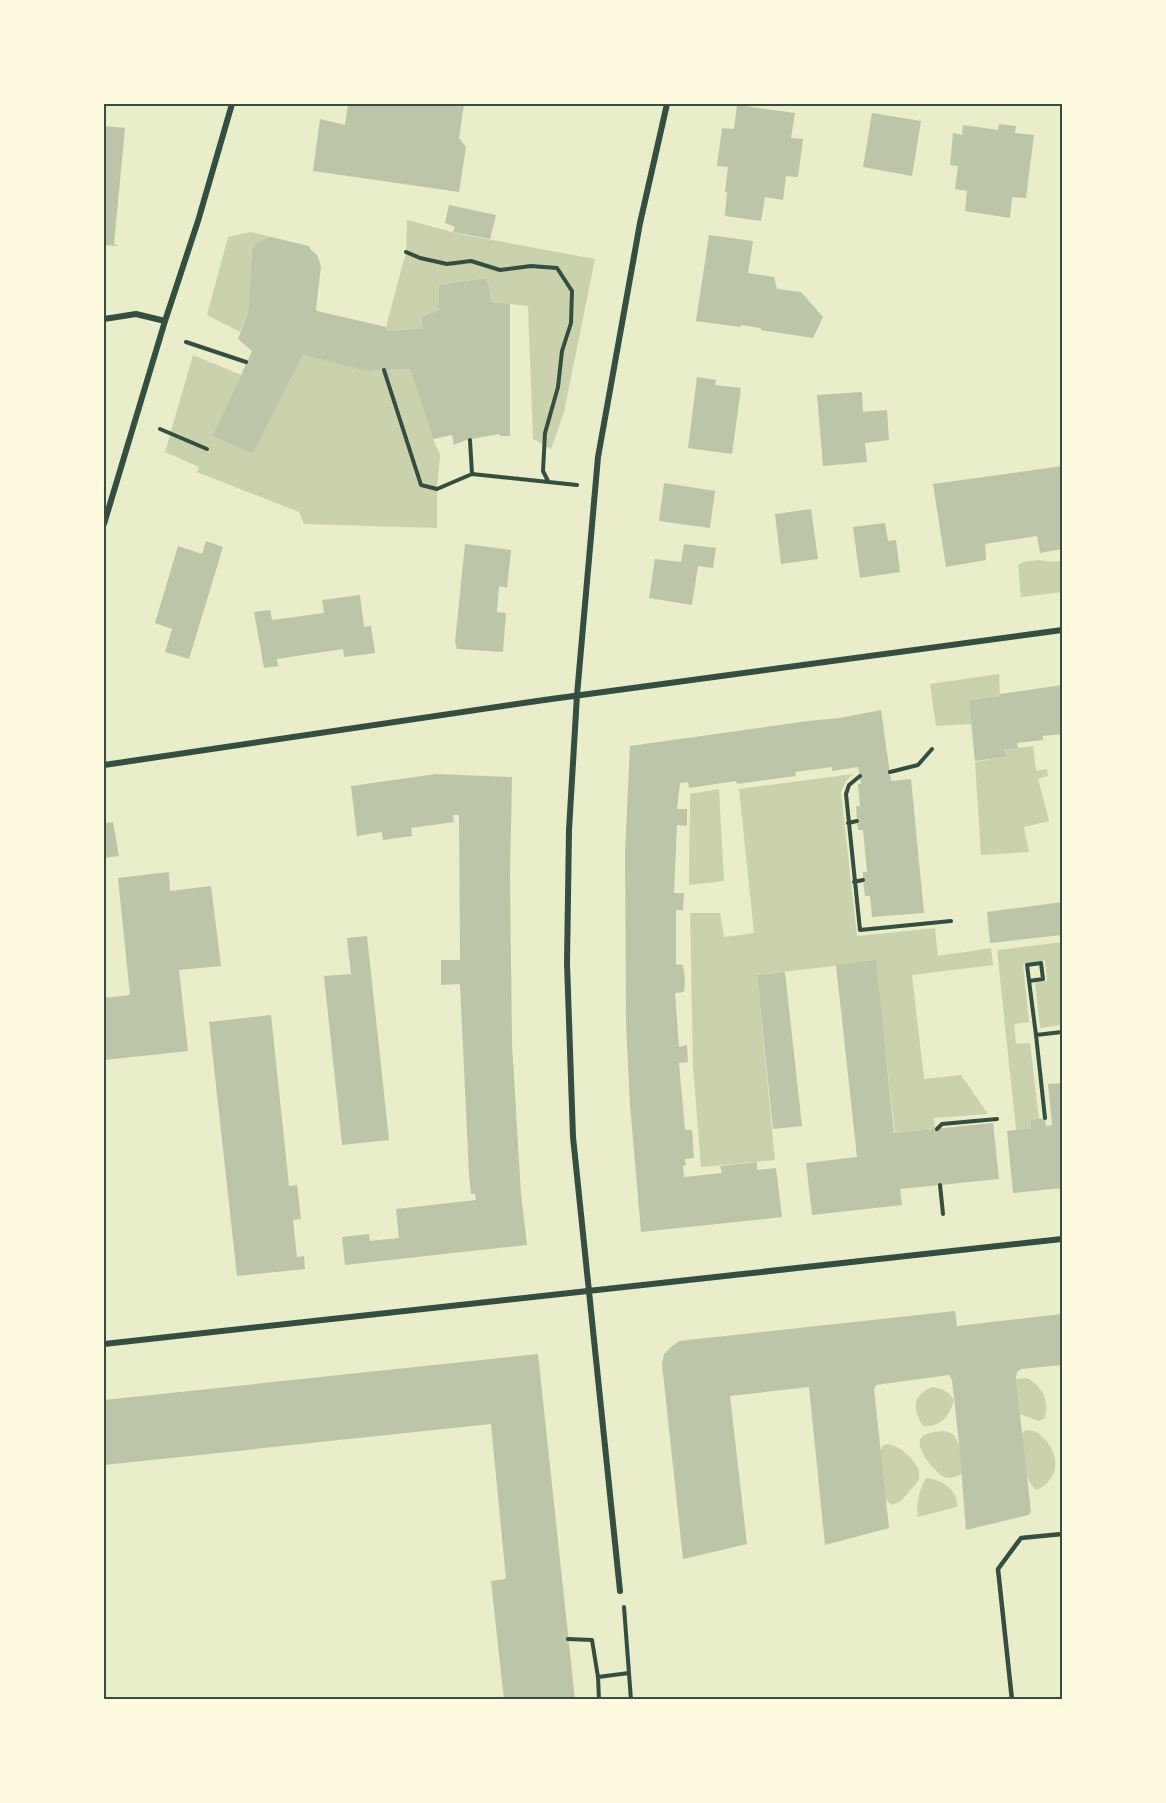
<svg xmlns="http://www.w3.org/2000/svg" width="1166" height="1803" font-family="Arial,sans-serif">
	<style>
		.green { fill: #cad2ad }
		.building { fill: #bcc5a7 }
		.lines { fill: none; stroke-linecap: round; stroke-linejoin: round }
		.path { stroke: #344e41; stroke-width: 4 }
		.service { stroke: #344e41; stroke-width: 4.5 }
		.minor { stroke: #344e41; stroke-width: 6 }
		.neatline { fill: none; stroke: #344e41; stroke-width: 2 }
	</style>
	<rect width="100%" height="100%" fill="#e9edc9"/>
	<path class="green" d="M407 220 460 234 595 259 564 412 551 449 533 439 528 306 491 302 489 286 484 278 439 285V310L421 317 423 328 387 331 386 327 406 252Z
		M251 232 271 237 259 241 252 249 248 313 240 332 207 315 228 237Z
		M193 355 241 375 214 436 253 454 303 355 366 371 410 369 433 439 440 455 437 489V528L304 524 299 512 197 472 199 467 165 452Z
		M1039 560 1052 562 1062 561V592L1021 597 1018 565 1023 562Z
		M999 674 1000 696 969 700 972 724 936 726 930 684Z
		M1033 746 1036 771 1047 769 1048 776 1038 779 1049 821 1024 827 1029 852 981 855 975 762 1005 757 1004 750Z
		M853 774 846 781 841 792 857 936 935 928 938 956 991 948 993 965 912 975 924 1079 961 1075 988 1114 934 1118 935 1129 895 1133 875 961 757 975 775 1160 701 1167 693 1066 690 913H720L724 937 754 933 739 789Z
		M719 789 724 881 689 885 690 794Z
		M1062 942V1025L1040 1028 1035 982 1047 981 1045 961 1023 964 1029 1022 1014 1024 1016 1044 1030 1043 1039 1119 1031 1120V1128L1016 1130 997 950Z
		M1027 1378C1042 1386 1051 1402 1044 1419L1038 1421 1020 1414 1016 1379Z
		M933 1387C943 1389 948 1391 954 1400 950 1416 940 1428 923 1426 912 1409 912 1394 933 1387Z
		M1025 1430C1036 1430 1041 1434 1048 1443 1061 1460 1056 1481 1037 1490 1023 1483 1024 1449 1022 1434Z
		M943 1431C964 1433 960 1458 962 1474 956 1476 950 1480 944 1477 935 1472 914 1448 921 1438 925 1432 936 1432 943 1431Z
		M888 1444C902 1447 913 1458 919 1470V1480L901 1501 892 1505 888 1502 885 1497 880 1451 884 1445Z
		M926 1478C942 1479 959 1491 957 1507L918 1517C916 1504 919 1489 926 1478Z"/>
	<path class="building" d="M348 104H464L459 138 466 147 459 192 313 171 320 119 345 125Z
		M737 105 795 113 791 138 803 139 798 177 786 176 783 200 765 197 761 221 725 216 727 192H725L728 167 717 166 722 128 734 129Z
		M872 113 921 121 912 176 863 167Z
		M999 124 1016 126 1015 133 1034 135 1026 198 1012 197 1010 218 965 211 967 191 955 189 958 166 950 165 953 133 962 135 963 125 998 130Z
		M104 126 125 128 114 244 119 246 104 245Z
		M449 205 496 215 490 239 453 232 455 227 445 223Z
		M709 235 753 241 748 273 774 277 777 289 801 292 823 317 813 338 761 330V328L741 325 740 327 696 321Z
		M271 237 309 246 310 249 317 255 321 266 316 309 317 311 386 327 387 331 423 328 421 317 439 310V285L485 278 489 286 491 302 510 304V436H501L499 434 466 440 454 445 452 435 433 439 410 369 366 371 303 355 253 454 213 436 252 351 238 339 248 313 252 249 259 241Z
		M697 377 716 380 715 385 741 388 732 454 688 448Z
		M862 392 863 412 887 410 889 440 865 443 867 462 823 466 817 395Z
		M1062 466V549L1040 553 1037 536 985 544 986 560 946 567 933 484Z
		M664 483 715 491 710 528 659 521Z
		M811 509 818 559 781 564 775 514Z
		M885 523 888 541 896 540 900 572 860 578 853 527Z
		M206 541 223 547 189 659 165 652 172 629 155 623 178 546 202 554Z
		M465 544 511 550 507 588 499 586 497 612 506 613 503 652 457 649 455 642Z
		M684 544 716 548 713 568 698 566 692 605 649 598 655 559 681 562Z
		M360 595 364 627 371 626 375 653 344 657 343 649 277 659 278 666 264 668 254 612 270 610 272 620 324 613 322 600Z
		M1062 685V734L1043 736V740L1017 743 1018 748 1004 750 1006 757 975 761 969 700 1000 696V694Z
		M881 710 891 781 911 779 924 913 872 917 870 896H865L863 880V872H867L863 830H858L857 821 856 806H860L858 784H861L858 767 832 771V767L795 772 796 776 737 784 736 781 689 788 688 782 680 783 677 809H687V826L677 825 674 893H684L683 910H676V964L683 965 685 980 684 992 675 993 679 1047 687 1045 688 1062 679 1063 685 1130H692L694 1158 685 1159 686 1165 683 1166 684 1177 722 1173 720 1166 757 1162V1170L776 1168 782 1217 641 1232 630 1105 626 1023 625 852 630 746 808 721 840 718Z
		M436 774 512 777 510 877 512 1044 521 1194 527 1245 345 1265 342 1237 369 1234 370 1241 399 1238 396 1209 476 1200 475 1194H471L469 1174 460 984 441 985V960H460L459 815H453L454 822 411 828 412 836 383 840 382 832 357 836 351 786Z
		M113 822 119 856 104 858V823Z
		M169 872 170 891 211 886 221 966 179 970 188 1051 104 1060V998L130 995 118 878Z
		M1062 902V935L990 943 987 912Z
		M367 936 389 1140 342 1145 324 976 351 974 347 938Z
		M876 960 894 1133 993 1123 999 1179 900 1189 902 1205 812 1215 806 1163 857 1157 836 965Z
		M785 972 802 1126 773 1129 757 975Z
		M271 1015 289 1186 297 1185 301 1219 293 1220 297 1257 304 1256 305 1269 237 1276 209 1022Z
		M1062 1083V1188L1013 1193 1007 1131 1031 1128V1120L1045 1118 1046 1126 1052 1125 1048 1084Z
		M955 1311 957 1326 1062 1314V1365L1021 1369 1017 1372 1016 1379 1031 1512 1028 1515 966 1530 959 1443 952 1380 949 1375 876 1385 874 1389 889 1528 825 1545 809 1387 730 1396 747 1544 683 1559 662 1364 664 1354 670 1348 679 1341Z
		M538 1354 575 1700H504L491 1581 506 1579 491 1424 104 1465V1400Z"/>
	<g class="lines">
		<path class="path" d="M406 252 420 258 447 264 471 261 500 270 531 266 557 268 572 291 571 323 562 351 558 387 545 433 543 471 548 481
			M186 342 246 362
			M384 370 421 485 437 489 472 474 577 485
			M160 429 207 449
			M470 440 472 474
			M890 772 918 765 932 749
			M860 776 849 785 846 794 860 930 951 921
			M848 823 857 821
			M854 882 863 880
			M1029 981 1043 979 1041 963 1027 965 1036 1035
			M1045 1118 1036 1035 1062 1032
			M937 1129 942 1124 997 1119
			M940 1185 943 1214
			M624 1607 631 1700
			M568 1639 592 1640 598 1677 629 1673
			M598 1677 599 1700"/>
		<path class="service" d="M1012 1700 998 1569 1021 1538 1062 1534"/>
		<path class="minor" d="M104 319 136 314 165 321
			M104 524 165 321 198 221 232 104
			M104 765 544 700 1062 630
			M104 1344 1062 1239
			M620 1591 573 1137 567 963 569 830 577 695 598 457 640 223 667 104"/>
	</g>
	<rect width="1166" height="1803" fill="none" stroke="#fefae0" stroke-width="210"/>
	<rect x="105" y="105" width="956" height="1593" class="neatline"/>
</svg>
